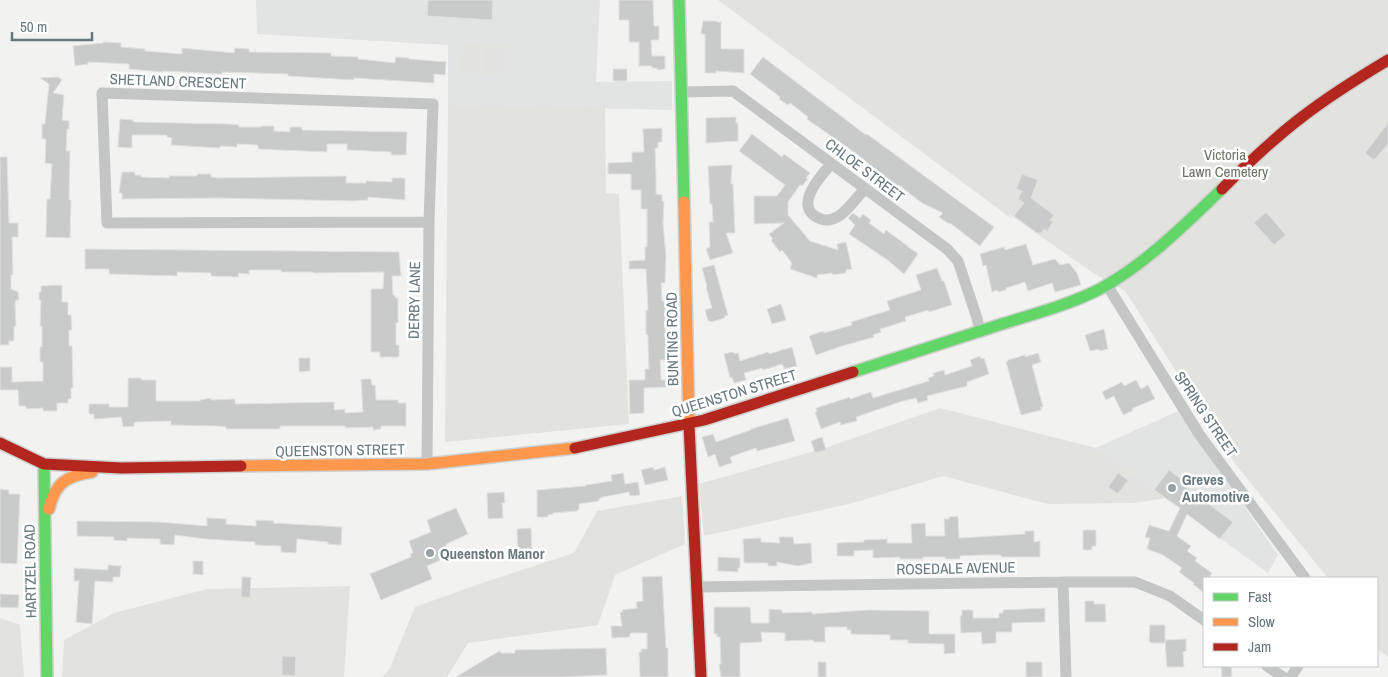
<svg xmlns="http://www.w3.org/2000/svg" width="1388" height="677" font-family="'Archivo Narrow',sans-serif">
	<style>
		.built { fill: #e2e3e3 }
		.green { fill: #e2e3de }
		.building { fill: #c9caca; stroke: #e1e1e0 }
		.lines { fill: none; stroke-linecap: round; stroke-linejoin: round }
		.fast-casing { stroke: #cecfce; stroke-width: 14 }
		.slow-casing { stroke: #cecfce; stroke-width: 14 }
		.jam-casing { stroke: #cecfce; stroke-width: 14 }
		.street { stroke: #c4c6c6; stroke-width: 11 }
		.fast { stroke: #63d668; stroke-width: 11 }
		.slow { stroke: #ff974d; stroke-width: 11 }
		.jam { stroke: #b3261e; stroke-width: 11 }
		.poi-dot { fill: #97a2a6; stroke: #fff; stroke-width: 2 }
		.labels { text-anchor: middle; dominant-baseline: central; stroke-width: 5; stroke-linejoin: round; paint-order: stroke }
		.street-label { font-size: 15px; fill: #66777d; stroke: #fff }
		.park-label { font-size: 15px; fill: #6a7564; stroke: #fff }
		.poi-label { font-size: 15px; font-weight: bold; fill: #66777d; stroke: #fff; text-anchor: start }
	</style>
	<rect width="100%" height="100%" fill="#f2f2f1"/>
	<path class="built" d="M256 0H600L596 82 672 81V110L448 105V45L257 34Z
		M1178 411 1278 555 1268 573 1096 448Z"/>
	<path class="green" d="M718 0H1388V657L1377 649V578H1328L1236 465 1125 291 1093 273 1009 214 1012 219Z
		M462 44H480V74L461 73Z
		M485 45H503V74H484Z
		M448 105 605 108 606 193 619 194 629 424 445 442Z
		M940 408 1096 448 1165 498 1134 503 1048 504 943 476 853 503 704 536 699 484 825 448Z
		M682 496 685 544 615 575 598 625 468 643 447 677H382L390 668 415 607 485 582 574 553 597 511Z
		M350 586 344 677H62L64 640 114 613 207 589Z
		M0 618 20 625 24 677H0Z"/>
	<path class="building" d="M428 0H493L492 20 427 16Z
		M619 0H653L654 26H659V40H651L652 56H665V69L657 70V68H652V66H639V42H629V20H619Z
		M703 21H717V22H721V49H744V73L716 71V73H705V34H701Z
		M103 42 121 43V47L145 49V51L182 54V48L234 53 235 48 249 49V52L331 53V56L358 57V59L395 63 396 57 409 58V59L446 62 445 75 434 74V83L354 78V80L288 76V74L222 72V74L163 71V72L129 69V64L88 62V64L75 66 73 46 103 43Z
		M763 57 866 135 867 134 994 227 980 246 950 223 949 224 939 217 943 213 922 203 899 185 897 187 858 155 807 119 808 117 790 103 788 105 779 99 780 97 750 74Z
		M613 69H627V81H613Z
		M58 77 62 80 53 93 64 95 62 120 69 121V129H67L66 151H70L69 200H71L70 238 46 237 47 199H50L52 164 45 163 46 139H42V124H45L49 84 40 78Z
		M736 117V123H738V141L706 143V118Z
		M120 119 133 120V122L229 124 239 125V127H261V126H274V131L290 132V127H302V130L407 132 406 155H391V152L347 150V144H327V152L258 149V145L237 144V147L220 146V148L171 145 172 138 167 137V135H132V148L118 147Z
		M1388 123V144L1374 160 1365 153Z
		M662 128V142H658V148H655L656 176V194L662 195V201H664L663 223 666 256 665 283H661L662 301H665V329L666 335H668V360H660L661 380H668V387L644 388V413L630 414 629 380H645V369H649L648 342V335H646V311L648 310 646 269H629V261L645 260V247H647V209H641V190H631V174H608V163L632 162V152H644L643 129Z
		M752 134 782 157 784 154 810 173 806 178 808 179 802 186 800 185 788 202V215L810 241 838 250 837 244 846 242 852 269 846 270V273L833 275 832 273 817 275V278L790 269 792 263 782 250 780 252 771 240 773 239 769 234 784 223 754 224V196H777L785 185 739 151Z
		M0 157H7L9 223H18V237H12L13 275H11V289L18 292 19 300H16L15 305 16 326 14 327V341H9V345H0Z
		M732 165 731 184H733L735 233H726L733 253 710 260 706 249 710 247 709 222H713L712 204H710L708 166Z
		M122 172H135V175H141V177L169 178V176H197V174H211V177L218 178 346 176V183H366V181L392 182V178H405V200L368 197V200L353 201 216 198 122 199V193H119Z
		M1022 174 1038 180 1031 198 1054 215 1050 220 1053 222 1047 231 1044 229 1041 233H1037L1014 216 1024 203 1018 199 1022 191 1016 189Z
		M1266 212 1286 235 1274 245 1254 223Z
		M853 213 860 218 863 214 871 220 869 223 884 234 886 230 918 254 904 274 889 261 849 234 855 225 848 218Z
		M1026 244 1033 265 1055 259 1060 265 1069 263 1077 273 1081 285 1055 292 1052 283 1028 291 1025 282 1006 288V290L998 292 997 290 992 292 986 265 983 266 980 254 1004 247 1005 250Z
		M85 249 399 252 401 276H392L393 295H395V298H398V323H396V345H399V357H380V352H371V289H383L384 272 313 273V272H281V270H249V274L239 273 238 277 211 276V273L177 272V276L109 274V269H85Z
		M714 265 728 315 724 316 725 318 711 322 710 321H708L705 310 712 308 706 287 707 286 702 268Z
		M937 268 942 281H944L952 305 929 312 928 310 905 317 906 321 880 329 881 332 873 335 874 337 842 346 816 355 809 336 823 331 824 333 852 325 851 322 890 310 887 301 921 290 916 275Z
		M62 285V302H68V315H71L72 330H69V346H72L73 388H71V399H68V403H57V411H43V408L26 409V406H19L18 390H0V367H12V382L43 381V362H40V347H42V326H40L41 300H39V292H41V286Z
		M781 304 786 320 772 324 767 309Z
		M1104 329 1108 349 1099 351V349L1090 351 1085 335Z
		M792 347 797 366 785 369 782 364 763 370 762 368 744 373 746 380 734 383 732 377 730 378 724 354 733 352 734 354 738 353 740 361 768 352 769 354Z
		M1038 353 1041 362 1032 365 1043 407H1041V410L1021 415 1006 362 1008 361V360L1025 355V357Z
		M980 356 981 359 984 358 989 374 967 382V386L927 396 928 400 918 403 916 398 903 401 856 417 857 421 841 425 840 422 821 429 815 412H817L816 408 850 397V399L871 392 873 398 929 381 928 378 934 376 933 373 944 370 945 375 972 366 970 360Z
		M299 358H310V371L299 372Z
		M128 378H141V380H156V401H200V400L211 398V400L235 399V404L334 402V410L345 409V413L363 412 361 379H371L372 385H375L376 400H398V403H406V426H381V429L373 430V427L345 428V426H280V429H226V427L216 426 171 425V421L136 422 134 423V426L123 427 121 417 94 419V414H89V404H109V407H128Z
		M1136 380 1141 389 1148 385 1155 399 1133 408 1132 411 1123 415 1114 396 1106 400 1102 392 1122 382 1124 386Z
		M788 418 795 441 757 451 756 448 730 457 732 463 719 467 715 454 708 457 702 437 713 434 716 442 751 430V429Z
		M822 437 826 450 815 453 811 441Z
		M653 467 654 470 665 467 668 480 645 485 641 470Z
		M1169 470 1189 485 1187 488 1233 522 1220 539 1187 514 1177 536 1191 546 1187 551 1197 558 1195 561 1212 573 1209 578H1204V593L1193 584 1194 583 1179 572 1182 568 1163 555 1147 549 1150 538 1145 537 1149 525 1169 531 1180 508 1154 490Z
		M623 473 625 484 638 482 640 495 630 496 629 492 603 497 599 499V501L579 504V509L577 511 553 513V514L548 515V517H537V490L586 486V485L612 481 611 475Z
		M1118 473 1128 480 1118 494 1108 487Z
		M0 489 9 490V494H20L17 564 0 563Z
		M504 492 505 503H502L503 518 488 519 487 493Z
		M456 508 468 534 446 544 450 556 427 566 432 579 381 600 370 574 411 557 410 554 413 553 409 541 431 532 427 520Z
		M958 516 959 538 1025 534V531H1034V542L1040 541V557H1001V555H980L960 556V559H945V557H923V559H900V557L873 558V550L854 551V556H837V543L864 542V540L887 539V543H912L911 524 925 523 926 536H945L944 519H949V517Z
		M207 518 226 519V524L256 526V520L274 521 273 523 342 527 341 545 328 544V542L297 539 296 553 281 552V546L255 545V542L206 539 175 535 174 545 160 544V539L127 538V541L113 540 114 537 77 536V521L159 522 207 526Z
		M531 528 532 553 518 554 517 529Z
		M1083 530H1096V546H1092V550H1083Z
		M779 537H793L794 544 811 543 812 563 798 566 777 562V566H768V563H744L743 539 761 538V542L780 543Z
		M718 557 740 558V568H738V572L718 571Z
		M193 561H203V575L193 574Z
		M108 565 121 566 120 577H113V582L95 581 92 624 76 622 79 581H74V568L108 570Z
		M662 576 666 648H668V677H640L639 652H641V649H647V633H630V637L612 638 611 626H622L620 612H623L622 610 637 608 636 602 643 601 642 577Z
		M242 577H251L250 598 241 597Z
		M0 594 19 595 18 608 0 607Z
		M1085 601H1094V604H1105L1106 622H1085Z
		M714 607H750L751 623H769V609L782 610V613L812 612V614L869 610 929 611V634H955V653L944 654V644L908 643V640H890V635L851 634V630H847V627H825V642H813V640L785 641V633L761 632 762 642 740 643V677H721L719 664H721L720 637H717V634H714Z
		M1045 608V622L1012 623V632H996V643L982 644 981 632 961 633 960 616H962V610H973V618H999V613H1003V610Z
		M1150 625H1165V643H1151L1149 641Z
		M1186 639V651L1183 652 1184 667H1167L1165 640Z
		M606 648 607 675 562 677H456L499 651 502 653H515V650Z
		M282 656H296L295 676 282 675Z
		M818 662H826V677H818Z
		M1026 662H1042V677H1026Z
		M1221 666H1231L1232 677H1222Z"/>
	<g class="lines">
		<defs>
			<path id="fast" d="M679 0 684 202
				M853 372C903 356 952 340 1002 324 1034 314 1068 305 1098 290 1145 265 1184 225 1222 189
				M44 464 47 677"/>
			<path id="slow" d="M684 202 689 425
				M241 466 427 464 575 448
				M49 509C55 483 66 476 92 472"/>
			<path id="jam" d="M1222 189C1247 164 1273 139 1302 117 1329 96 1358 78 1388 60
				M689 425 701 677
				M0 443 44 464 121 468 241 466
				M575 448 704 420 853 372"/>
		</defs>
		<use href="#fast" class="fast-casing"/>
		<use href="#slow" class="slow-casing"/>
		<use href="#jam" class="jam-casing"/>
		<path class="street" d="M682 92 733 91 947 249 958 261 977 318 980 332
			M831 164C820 177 791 208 821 219 827 221 834 219 839 216 849 209 856 198 864 190
			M1107 285 1199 434 1305 578
			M427 464 429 222 433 104 102 93 107 223 429 222
			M1063 582 1066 677
			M697 587 1063 582H1135L1170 596 1204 620
			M1267 666 1283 677
			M1291 677 1298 666"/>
		<use href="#fast" class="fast"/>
		<use href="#slow" class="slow"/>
		<use href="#jam" class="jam"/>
	</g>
	<g class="poi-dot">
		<circle cx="1172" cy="488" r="5"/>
		<circle cx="430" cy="553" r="5"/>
	</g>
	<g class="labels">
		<g class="street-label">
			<text transform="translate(178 81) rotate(2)">SHETLAND CRESCENT</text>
			<text transform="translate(865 170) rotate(37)">CHLOE STREET</text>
			<text transform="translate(414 300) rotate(-89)">DERBY LANE</text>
			<text transform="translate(672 339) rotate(-91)">BUNTING ROAD</text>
			<text transform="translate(734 393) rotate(-17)">QUEENSTON STREET</text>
			<text transform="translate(1206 414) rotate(56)">SPRING STREET</text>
			<text transform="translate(340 450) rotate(-1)">QUEENSTON STREET</text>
			<text transform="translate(956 568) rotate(-1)">ROSEDALE AVENUE</text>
			<text transform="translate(30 571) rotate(-91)">HARTZEL ROAD</text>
		</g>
		<g class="park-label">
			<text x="1225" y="154">Victoria<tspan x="1225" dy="17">Lawn Cemetery</tspan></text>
		</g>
		<g class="poi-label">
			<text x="1182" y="479">Greves<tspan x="1182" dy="17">Automotive</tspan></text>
			<text x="440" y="553">Queenston Manor</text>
		</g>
	</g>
	<rect x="1203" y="577" width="175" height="90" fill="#ffffff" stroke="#c2c9cb"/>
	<rect x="1213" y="593" width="25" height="8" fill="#63d668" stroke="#c2c9cb"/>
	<text x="1248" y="602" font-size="15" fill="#66777d">Fast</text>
	<rect x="1213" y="618" width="25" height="8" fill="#ff974d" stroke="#c2c9cb"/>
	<text x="1248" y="627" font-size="15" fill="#66777d">Slow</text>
	<rect x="1213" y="643" width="25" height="8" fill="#b3261e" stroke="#c2c9cb"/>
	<text x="1248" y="652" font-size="15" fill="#66777d">Jam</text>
	<path d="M12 32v8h80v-8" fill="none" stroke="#66777d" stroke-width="2.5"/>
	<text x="20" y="32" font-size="15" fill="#66777d" stroke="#ffffff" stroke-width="4" paint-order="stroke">50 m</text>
</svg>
